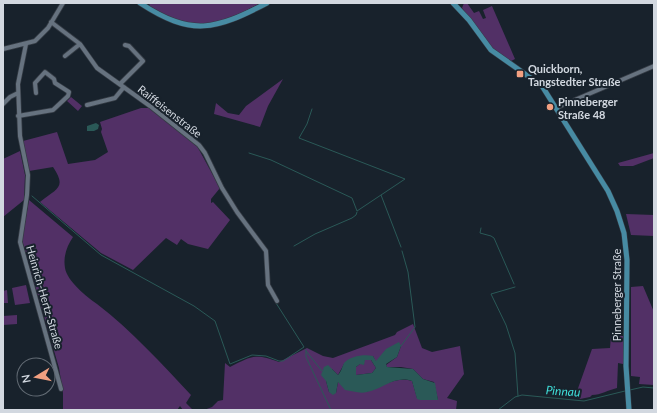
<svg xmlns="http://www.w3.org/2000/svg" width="657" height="413" font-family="Lato,sans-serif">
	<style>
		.green { fill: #523066; fill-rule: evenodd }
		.water { fill: #2a5957; fill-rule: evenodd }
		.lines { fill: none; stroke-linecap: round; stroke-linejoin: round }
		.stream { stroke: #2a5957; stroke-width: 1 }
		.minor-casing { stroke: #353c45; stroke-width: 5.5 }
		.major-casing { stroke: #353c45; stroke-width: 6 }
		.minor { stroke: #66727f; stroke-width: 4 }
		.major { stroke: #478ba3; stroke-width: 5 }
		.poi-dot { fill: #f2a081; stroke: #18222c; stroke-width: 1.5 }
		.labels { text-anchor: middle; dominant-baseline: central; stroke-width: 4; stroke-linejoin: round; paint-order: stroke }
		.poi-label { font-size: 11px; font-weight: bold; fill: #d2d8e0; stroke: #18222c; text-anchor: start }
		.street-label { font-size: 11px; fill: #d2d8e0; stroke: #18222c }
		.water-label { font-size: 12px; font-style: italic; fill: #3fded9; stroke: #18222c }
	</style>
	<rect width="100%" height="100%" fill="#18222c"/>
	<path class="green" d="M151 3H260C229 20 199 34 164 15 159 12 153 10 149 5Z
		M464 3H467L474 13 479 11 483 19 486 18 483 10 492 6 515 59 509 62 496 53 462 8Z
		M283 79 268 106 260 127 214 114 216 103 228 113 239 115 246 106Z
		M71 97 82 106 78 111 67 101Z
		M141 108H149L197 146 220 188 211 199V203L213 202 230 220 208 249 188 244 181 239 177 245 166 238 133 270 101 253 40 202C57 188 67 188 53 167L29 171 23 141 57 132 68 164 95 160 108 152 101 132 102 129 100 122Z
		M20 151 25 175 24 200 3 217V159Z
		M654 153V158L633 166H620L618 163Z
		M29 200 73 237C67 246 63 256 65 268 67 281 87 297 97 304 132 331 161 363 191 395L186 403 193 410H183L180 406 177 410H63V393L59 368 22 240Z
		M626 214 654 215V236L631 235Z
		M26 285 30 303 15 305 12 288Z
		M643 286 654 312V385L639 384 640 377 631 376V287Z
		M7 290 8 303H3V291Z
		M17 315V324L3 325V316Z
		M413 324 422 348 432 352 460 346 464 374 447 398 457 401 456 410H204L212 407 218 401 223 400 225 363 230 367C252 356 255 353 279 362L307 348 323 356 333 358 395 335 397 332ZM401 346 397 357 386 365 387 367H401L413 369 423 379 434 382 438 400 417 398 412 381C397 376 380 387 366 392L338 382 336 393 329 392 326 381 332 369 338 375 344 364 373 356 376 362C387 352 384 347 401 346Z
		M611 336H623V364L618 363 617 388C608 390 601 395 592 395L590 397 580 399 576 394 592 349 610 348Z
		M365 360H371L376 368 372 373 356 375V367Z"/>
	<path class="water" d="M96 123 99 125 98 129 94 131H87V126Z
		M399 342 401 346 397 357 386 364 387 367 413 369 423 379 435 383 438 400H420L417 399 412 381C395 375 383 389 367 392 360 394 352 391 345 390L338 382 336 393 333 395 329 392 326 381 321 375 324 367 328 365 338 375C341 372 342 367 344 363 350 356 364 354 373 356L376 361 386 349ZM365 360H371L376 368 372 373 356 375V367L360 364 364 365Z"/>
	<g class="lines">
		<path class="stream" d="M312 109 307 124 299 138 405 179 381 195 401 247
			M249 153 271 160 352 198 357 211 381 195
			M32 196 101 255 194 306 215 321 230 364 252 355 266 356 279 361H283L304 347 276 303
			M481 228 480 233 491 236 494 238 514 284
			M294 246 315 234 352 218 356 215 357 212
			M515 287 491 294 506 325 515 353 518 396
			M269 291 273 298
			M401 346 415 327 408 272 402 251
			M306 350V357L331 410
			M306 351 322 371
			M630 390 643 387 654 388
			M498 410 515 397 522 395 584 401 625 391"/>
		<defs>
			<path id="minor" d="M51 22 80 44 97 68 150 106 199 145 205 153 222 188 237 212 266 251 268 285 277 301
				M26 44 18 84 20 136 28 175 27 195 20 242 61 389
				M3 49 35 41 48 28 63 3
				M65 56 80 44
				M120 84 143 61 129 46 125 45
				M3 104 10 97 18 93
				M87 105 115 98 124 87
				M556 108 654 66
				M18 116 53 110 68 96 69 92 55 83 54 79 45 72 35 83 36 93"/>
			<path id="major" d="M140 3C192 37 215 30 267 3
				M453 3 469 20 491 50 542 86 608 191 617 211 624 233 627 260 626 366 629 410"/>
		</defs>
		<use href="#minor" class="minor-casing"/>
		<use href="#major" class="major-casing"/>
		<use href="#minor" class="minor"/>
		<use href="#major" class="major"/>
	</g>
	<g class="poi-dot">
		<rect x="516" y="70" width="8" height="8" rx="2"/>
		<circle cx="550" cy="107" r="4"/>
	</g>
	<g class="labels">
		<g class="poi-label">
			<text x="528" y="68">Quickborn,<tspan x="528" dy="13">Tangstedter Straße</tspan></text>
			<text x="558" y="101">Pinneberger<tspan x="558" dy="13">Straße 48</tspan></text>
		</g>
		<g class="street-label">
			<text transform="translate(170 111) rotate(38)">Raiffeisenstraße</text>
			<text transform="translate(616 295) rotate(-90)">Pinneberger Straße</text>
			<text transform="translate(45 297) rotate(74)">Heinrich-Hertz-Straße</text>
		</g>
		<g class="water-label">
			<text transform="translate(563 391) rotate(4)">Pinnau</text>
		</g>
	</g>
	<rect width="657" height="413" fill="none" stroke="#d2d8e0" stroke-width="8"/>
	<g transform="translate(36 377) rotate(260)"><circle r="19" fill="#18222c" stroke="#626b74"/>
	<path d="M0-3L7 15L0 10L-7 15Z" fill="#f2a081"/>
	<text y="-6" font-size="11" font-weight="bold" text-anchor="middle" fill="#d2d8e0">N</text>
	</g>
</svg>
